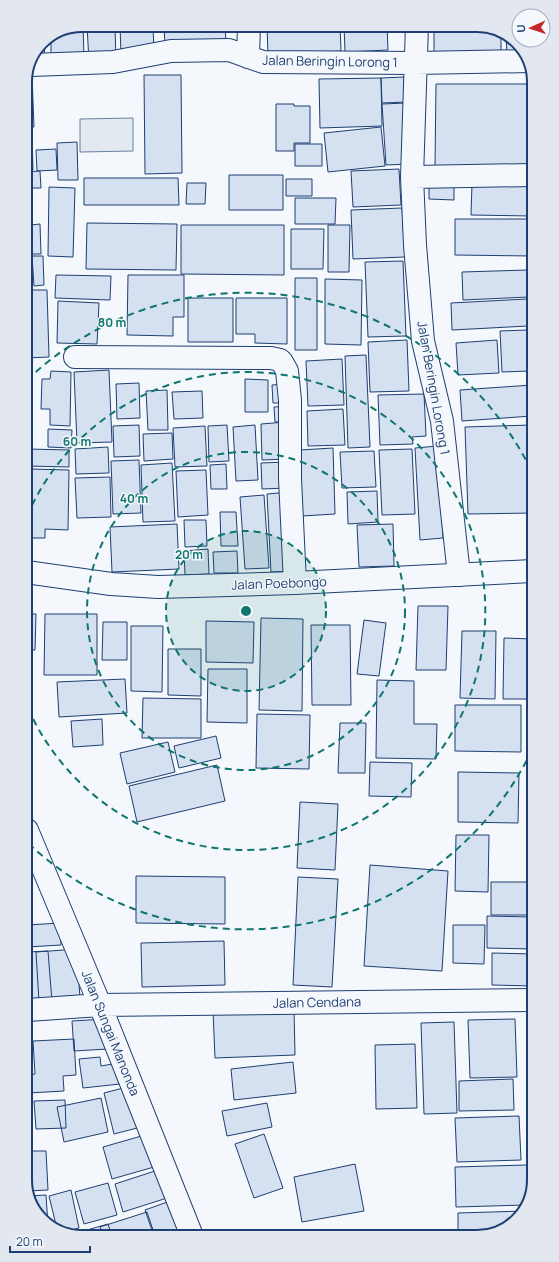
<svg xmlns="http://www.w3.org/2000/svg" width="559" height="1262" font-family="Manrope,sans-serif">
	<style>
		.green { fill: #e3e9f0; stroke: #687fa3 }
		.building { fill: #d5e0f0; stroke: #1d3f73 }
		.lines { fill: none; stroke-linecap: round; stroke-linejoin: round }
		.minor-casing { stroke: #1d3f73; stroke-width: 24 }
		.major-casing { stroke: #1d3f73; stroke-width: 24 }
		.minor { stroke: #f4f7fb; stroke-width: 22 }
		.major { stroke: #f4f7fb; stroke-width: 22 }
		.ring { fill: none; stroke: #0f766e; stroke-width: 2; stroke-dasharray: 7 5 }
		.labels { text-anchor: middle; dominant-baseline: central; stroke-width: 3; stroke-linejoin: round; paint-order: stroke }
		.street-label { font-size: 13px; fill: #1d3f73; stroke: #f4f7fb }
		.rim { fill: none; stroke: #1d3f73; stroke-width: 2 }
		.centre { fill: #0f766e; stroke: #f4f7fb; stroke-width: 2 }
		.ring-label { font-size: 12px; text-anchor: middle; font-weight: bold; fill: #0f766e; stroke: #f4f7fb; stroke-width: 3; stroke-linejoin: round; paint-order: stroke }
	</style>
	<rect width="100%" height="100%" fill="#f4f7fb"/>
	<path class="green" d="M133 118V151L80 152V119Z"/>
	<path class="building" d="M83 25 84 56 51 57V38Z
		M87 25H115L116 61 89 62Z
		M120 25H153L154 53 121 55Z
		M164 25H225L226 43 165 46Z
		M267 25H340L341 51 268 55Z
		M344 25H387L388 50 345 52Z
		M434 25H481L501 32V52L434 53Z
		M506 35 512 37 524 54H507Z
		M42 41H44L45 59H34Z
		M26 75H32L34 127H25V78Z
		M144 75H181L182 173 145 174Z
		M404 77 405 102 382 103 381 78Z
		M381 78 382 126 320 128 319 79Z
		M436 84H531V166H435Z
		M407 103 410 164 386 165 382 104Z
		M276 104H294V106H310V143H294V151H276Z
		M381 127 385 166 328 172 324 133Z
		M25 130H32L33 170H25Z
		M77 142 78 180H58L57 143Z
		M295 144H322V166H295Z
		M56 149 57 170 37 171 36 150Z
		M399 169 401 205 353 207 351 171Z
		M40 171 41 188H25V172Z
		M229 175H283V210H229Z
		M84 178H178L179 205H84Z
		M531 178V216L471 215 472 184Z
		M286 179H312V196H286Z
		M187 183H206L205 204H186Z
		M429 183H454V200L429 199Z
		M49 187 75 188 73 257 48 256Z
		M25 191H26L28 226H26Z
		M295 198H336L335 224H295Z
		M402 208 405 257 353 259 351 210Z
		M455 219H531V256L455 255Z
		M87 223 177 224 176 270 86 269Z
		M40 224 41 254H32L31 225Z
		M181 225H284V275L181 274Z
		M328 225H350L349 272H328Z
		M291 229H324L323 269H291Z
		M26 234H27L29 287H26Z
		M32 256H43L44 285 34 286Z
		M403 261 406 336 368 337 365 262Z
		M528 270 529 297 463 300 462 272Z
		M56 275 111 276 110 300 55 298Z
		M128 275H184V317H173V336L127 335Z
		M295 278H317V350H295Z
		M325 279 362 280 361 345 325 344Z
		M26 290H47L49 357 26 358Z
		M188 298H233V342H188Z
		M236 298H287V344L255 343V334H236Z
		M527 299 528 326 452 330 451 303Z
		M58 301 99 303 97 344 57 343Z
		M527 330 529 371 502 372 500 331Z
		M407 340 409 391 370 392 368 342Z
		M497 340 499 373 458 375 456 343Z
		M366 355 370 447 348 448 345 356Z
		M342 359 344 405 308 406 306 361Z
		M109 370 112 442 77 443 74 372Z
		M51 371 71 372 70 426 50 425V409H41L42 379H50Z
		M245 379 268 380V412H245Z
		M139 383 140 418 117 419 116 384Z
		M286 384V403H273L272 385Z
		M532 385V416L462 421 460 390Z
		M167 390 168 430H148L146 391Z
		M202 391 203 418 174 419 172 392Z
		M424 394 426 436 412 437 413 444 380 445 378 395Z
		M290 406V422H275L274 407Z
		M343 409 345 445 308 446 307 411Z
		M286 422 288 459 262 460 261 424Z
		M139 425 140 456 114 457 113 426Z
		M227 425 229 461 209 462 208 426Z
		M255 425 258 480 236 481 233 427Z
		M532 425V513L468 514 465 427Z
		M205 426 207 466 175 467 173 428Z
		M48 429 72 430 71 448 48 447Z
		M172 433 173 459 144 461 143 434Z
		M438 446 443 538 420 540 415 448Z
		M108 447 109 473 76 474 75 449Z
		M333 448 335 514 302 516 300 450Z
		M28 449 69 450V467L28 466Z
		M412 449 415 514 382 515 379 450Z
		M374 451 376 487 342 488 340 452Z
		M139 460 141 513 113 514 111 461Z
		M286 462 287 488 262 489 261 463Z
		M172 463 175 521 143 522 141 465Z
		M226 464 227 489H211L210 465Z
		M30 469 69 470 68 530 45 529V538H26V515H29Z
		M206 470 208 515 178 517 176 471Z
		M110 477 111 517 77 518 75 478Z
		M377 491 378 522 348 524 347 492Z
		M289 492 294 571 271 572 267 494Z
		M264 495 269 568 245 569 240 497Z
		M220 512H236L238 546H221Z
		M184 520H206L207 546 185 547Z
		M177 524 179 569 112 572 110 527Z
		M393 524 394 566 359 567 357 525Z
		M208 549 209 574 185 575 184 551Z
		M237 551 238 573H214L213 552Z
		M418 606H448L446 670H416Z
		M27 614H36L35 650H27Z
		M45 614H97V675H44Z
		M261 618 303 619 302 711 259 710Z
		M364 620 386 623 379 676 357 674Z
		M206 621 254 622 253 663 206 662Z
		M103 622H127V660H102Z
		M311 625H350L351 705H312Z
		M131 626H163L162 692 131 691Z
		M462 631H496L495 699 460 698Z
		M504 638 533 639V699H503Z
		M168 649H201V696L168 695Z
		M27 660H29L32 710H27Z
		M208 669H247V723L207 722Z
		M125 679 127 713 59 717 57 682Z
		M377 680 414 681V724H437L436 759 376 758Z
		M143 698 201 699V738H142Z
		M455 705H521V752L455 751Z
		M257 714 310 715 309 769 256 768Z
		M102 719 103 745 73 747 71 721Z
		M340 723H366L365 773H338Z
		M216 736 221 758 179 768 174 746Z
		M168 742 175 772 127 784 120 753Z
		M370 762 412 763 411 797 369 796Z
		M217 765 225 801 137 822 129 786Z
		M458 772 519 773 518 823 458 822Z
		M300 802 338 804 335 870 297 868Z
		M456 835H489L488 892 455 891Z
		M370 865 448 871 442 971 364 966Z
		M136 876 225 877V924L136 923Z
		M298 877 338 879 332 987 293 985Z
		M491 882H529L528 915H491Z
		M487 916 533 917V949L487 948Z
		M60 923 61 945 27 947V925Z
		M453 925H485L484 964 453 963Z
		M224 941 225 985 142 987 141 943Z
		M77 949 80 999 39 1002 36 952Z
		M48 951 52 1002 28 1004 27 952Z
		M492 953 533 954V986L492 985Z
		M294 1009 295 1055 215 1058 213 1011Z
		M105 1019 108 1049 74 1051 72 1021Z
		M515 1019 517 1077 470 1078 468 1020Z
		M454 1022 457 1113 424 1114 421 1023Z
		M74 1039 76 1075 63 1076 64 1091 28 1093V1075L35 1074 33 1041Z
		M415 1044 417 1108 376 1109 375 1045Z
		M100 1057 101 1066 118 1063 120 1084 83 1088 79 1059Z
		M293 1062 296 1093 234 1100 231 1069Z
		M513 1079 514 1110 459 1111V1081Z
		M131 1086 141 1127 114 1134 104 1093Z
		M28 1096H30L32 1145H28Z
		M101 1098 108 1132 64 1142 57 1107Z
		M65 1100 66 1128 36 1129 34 1101Z
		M267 1103 272 1127 227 1136 222 1111Z
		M519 1116 521 1160 457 1162 455 1118Z
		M264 1134 283 1188 254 1198 235 1144Z
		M145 1135 154 1167 112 1179 103 1147Z
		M28 1151H46L48 1190 28 1191Z
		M355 1164 364 1211 302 1222 294 1177Z
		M527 1165 528 1198 526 1205 456 1207 455 1167Z
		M158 1170 167 1198 123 1212 115 1184Z
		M108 1183 117 1215 84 1224 75 1192Z
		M71 1190 79 1228 64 1232 57 1229 49 1196Z
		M46 1195 48 1225 28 1199V1196Z
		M170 1201 183 1236H154L145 1210Z
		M524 1211 522 1215 496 1234H458V1213Z
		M147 1212 155 1236 103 1237 100 1227Z
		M108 1224 112 1237H82L80 1232Z
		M356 1230 358 1235H343Z"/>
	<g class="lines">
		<defs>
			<path id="minor" d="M417 25 412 177 415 245 423 341 442 421 459 575
				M248 57 249 25
				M31 65 113 62 171 51 229 50 263 62 416 63 530 61
				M412 177 531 175
				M75 357 271 358 280 360 282 362 287 371 290 400V479L295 583
				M27 830 100 1005 192 1236
				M28 1010 100 1005 533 1000"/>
			<path id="major" d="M26 572 111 584 158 587 295 583 532 571"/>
		</defs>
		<use href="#minor" class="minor-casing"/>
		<use href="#major" class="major-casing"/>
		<use href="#minor" class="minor"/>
		<use href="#major" class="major"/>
	</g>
	<circle cx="246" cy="611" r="80" fill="#0f766e" fill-opacity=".12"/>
	<g class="ring">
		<circle cx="246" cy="611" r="80"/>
		<circle cx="246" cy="611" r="159"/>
		<path d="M27 516A239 239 0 1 1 27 706"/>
		<path d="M532 750A318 318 0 0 1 29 844M27 380A318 318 0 0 1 532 472"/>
	</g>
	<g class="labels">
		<g class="street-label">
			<text transform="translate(330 61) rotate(1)">Jalan Beringin Lorong 1</text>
			<text transform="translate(434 388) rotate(80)">Jalan Beringin Lorong 1</text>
			<text transform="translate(279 583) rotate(-2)">Jalan Poebongo</text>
			<text transform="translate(317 1002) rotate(-1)">Jalan Cendana</text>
			<text transform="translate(111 1033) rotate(68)">Jalan Sungai Manonda</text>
		</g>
	</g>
	<path d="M0 0H559V1262H0ZM82 32H477A50 50 0 0 1 527 82V1180A50 50 0 0 1 477 1230H82A50 50 0 0 1 32 1180V82A50 50 0 0 1 82 32Z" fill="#e3e8f0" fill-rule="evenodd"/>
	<path class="rim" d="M82 32H477A50 50 0 0 1 527 82V1180A50 50 0 0 1 477 1230H82A50 50 0 0 1 32 1180V82A50 50 0 0 1 82 32Z"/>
	<circle cx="246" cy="611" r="6" class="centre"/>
	<g class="ring-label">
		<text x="112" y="327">80 m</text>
		<text x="77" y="446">60 m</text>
		<text x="134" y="503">40 m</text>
		<text x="189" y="559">20 m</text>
	</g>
	<g transform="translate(531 28) rotate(267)"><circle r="19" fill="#f4f7fb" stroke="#9eadc5"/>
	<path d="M0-3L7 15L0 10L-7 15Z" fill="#c62828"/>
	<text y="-6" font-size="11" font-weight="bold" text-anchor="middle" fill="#1d3f73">U</text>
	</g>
	<path d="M10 1246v6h80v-6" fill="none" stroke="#1d3f73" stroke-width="2"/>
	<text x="16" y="1246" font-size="12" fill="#1d3f73" stroke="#f4f7fb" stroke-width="3" paint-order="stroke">20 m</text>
</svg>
